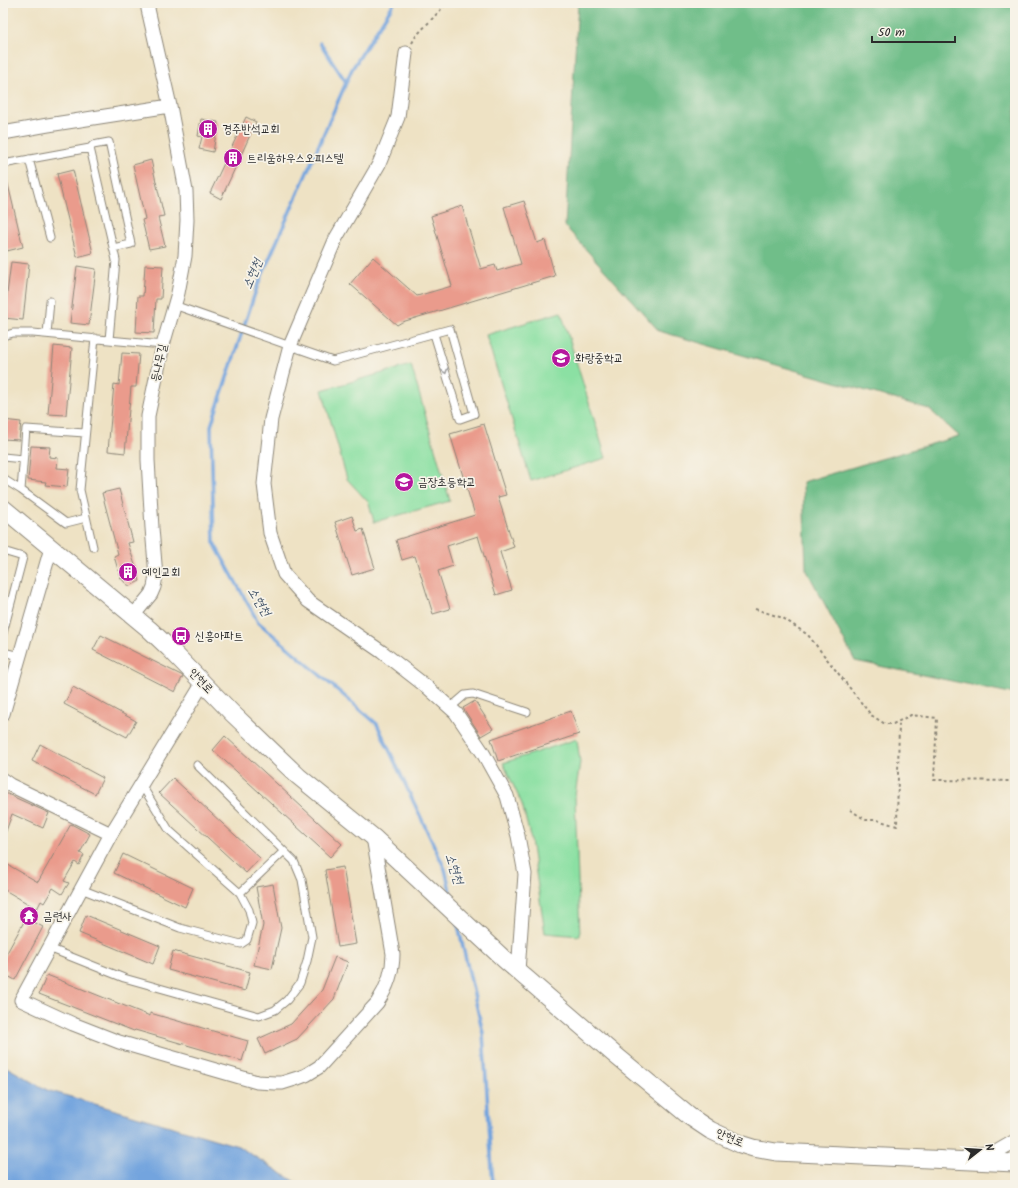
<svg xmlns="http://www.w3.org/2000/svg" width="1018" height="1188" font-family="Kalam,'Poor Story',sans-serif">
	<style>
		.green { fill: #8be0a3; stroke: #5b8667 }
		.forest { fill: #70be89; stroke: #4e745a }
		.water { fill: #73a4de; stroke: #4f6884 }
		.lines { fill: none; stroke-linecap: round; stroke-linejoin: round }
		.stream { stroke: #73a4de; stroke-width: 3.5 }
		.building { fill: #ea9b8c }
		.service-casing { stroke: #8c8678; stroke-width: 9 }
		.minor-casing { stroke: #8c8678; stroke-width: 15 }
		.tertiary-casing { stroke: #8c8678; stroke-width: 19 }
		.path { stroke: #8c8678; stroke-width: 2; stroke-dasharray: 3 3; stroke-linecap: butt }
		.service { stroke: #fff; stroke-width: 7 }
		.minor { stroke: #fff; stroke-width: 13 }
		.tertiary { stroke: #fff; stroke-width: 17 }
		.oneway { stroke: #a0a0a0 }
		.labels { text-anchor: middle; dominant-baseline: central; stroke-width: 3.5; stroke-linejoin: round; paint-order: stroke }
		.poi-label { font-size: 12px; fill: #2b2b2b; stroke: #f7f3e8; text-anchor: start }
		.street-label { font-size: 12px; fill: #2b2b2b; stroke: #f7f3e8 }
		.water-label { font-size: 13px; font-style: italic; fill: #44556a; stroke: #f7f3e8 }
	</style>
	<rect width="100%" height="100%" fill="#f7f3e8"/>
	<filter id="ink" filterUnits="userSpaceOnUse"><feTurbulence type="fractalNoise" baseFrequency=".025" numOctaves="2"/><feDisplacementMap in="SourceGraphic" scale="8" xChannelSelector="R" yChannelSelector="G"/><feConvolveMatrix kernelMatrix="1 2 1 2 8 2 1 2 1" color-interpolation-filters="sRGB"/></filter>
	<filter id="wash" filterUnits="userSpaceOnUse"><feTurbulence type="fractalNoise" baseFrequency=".012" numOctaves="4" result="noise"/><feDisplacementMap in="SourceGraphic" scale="16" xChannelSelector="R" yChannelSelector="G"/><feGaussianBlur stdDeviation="0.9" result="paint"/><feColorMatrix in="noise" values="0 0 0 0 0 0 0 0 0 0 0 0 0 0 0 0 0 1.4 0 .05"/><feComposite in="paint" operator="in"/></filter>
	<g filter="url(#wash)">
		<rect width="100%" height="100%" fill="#eee2c4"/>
		<path class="green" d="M561 312 606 458 531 481 486 335Z
			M411 365 450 501 374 522 369 503 347 479 322 390Z
			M577 739 580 762 575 796 580 936 545 933 531 840 522 804 503 763Z"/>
		<path class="forest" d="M578 3H1015V694L855 661 806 569 803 482 959 436 929 409 659 331 565 226Z"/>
		<path class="water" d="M3 1065 47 1090 238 1146 300 1185H3Z"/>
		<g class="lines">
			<path class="stream" d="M394 3 352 69 257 287 211 426 214 543 258 622 377 724 445 869 453 904
				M320 43 346 82
				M458 925 483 1033 493 1185"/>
		</g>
		<g id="blocks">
			<path class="building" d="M246 117 256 122 221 199 210 193Z
				M201 119 218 122 213 152 199 149 202 137 198 136Z
				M151 160 164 216 158 217 165 246 149 249 142 220 145 219 133 165Z
				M73 170 93 253 77 257 57 174Z
				M3 176H6L23 247 7 251 3 234Z
				M524 201 537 243 545 240 555 276 402 322 397 325 350 284 373 257 417 296 452 286 431 216 462 206 481 269 495 265 497 271 521 264 504 207Z
				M11 262 29 264 23 320 4 318Z
				M145 265 163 266 161 299H156L154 333 136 332 138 296H143Z
				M77 266 96 269 89 325 70 323Z
				M54 346 72 348 66 415 48 414Z
				M122 353 139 354 136 387H131L125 453 108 451 114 384 119 385Z
				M3 420 21 422 19 440 3 439Z
				M484 424 506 495 498 497 514 547 500 552 512 590 496 595 478 536 447 546 453 566 438 571 450 609 433 614 415 556 402 560 396 540 475 515 450 434Z
				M31 446 50 447 49 457 58 458 57 468 69 469 67 487 45 485 46 482 28 480Z
				M119 489 133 542 128 543 140 581 130 586 126 584 120 577 114 556 118 554 102 493Z
				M352 516 357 531 363 529 375 568 352 575 335 522Z
				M101 635 183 676 175 692 93 650Z
				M73 687 136 721 127 737 64 704Z
				M475 701 493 729 481 736 463 708Z
				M571 711 579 734 498 761 491 739Z
				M225 736 342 844 330 857 213 750Z
				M40 744 103 778 95 794 32 761Z
				M173 778 260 858 246 873 159 793Z
				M3 792 49 813 43 828 12 814 4 837 3 836Z
				M71 824 90 834 80 853 84 855 79 865 75 862 64 881 69 883 62 894 53 888 44 903 41 901 37 909 3 889V862L38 882Z
				M123 854 193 888 185 907 114 873Z
				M343 867 356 944 338 947 325 870Z
				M273 884 281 928 272 969 254 965 263 925 256 887Z
				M86 915 160 946 153 964 79 933Z
				M26 918 43 927 15 980 6 975 8 971 3 968V960Z
				M173 951 250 972 245 991 168 970Z
				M335 957 348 962 334 999 297 1039 265 1054 258 1039 291 1024 322 990Z
				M47 975 150 1016V1013L248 1041 242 1061 135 1030 134 1031 39 994Z"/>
		</g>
	</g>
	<g filter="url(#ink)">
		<use href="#blocks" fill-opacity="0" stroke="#8c8678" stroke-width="1"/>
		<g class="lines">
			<defs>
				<path id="service" d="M90 148 93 145 109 142 131 244 113 248
					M29 159 50 238
					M3 164 90 148 116 260 109 340
					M174 305 333 361 450 329 474 414 460 419 434 334
					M47 334 50 301
					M3 336 13 333H33L163 345
					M85 433 26 429 21 490 66 523 86 518
					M3 457 23 459
					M3 477 5 480 21 490
					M93 547 80 490 95 338
					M3 551 23 557 3 633
					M3 652 20 656
					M450 708 465 695 473 694 527 712
					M81 889 180 928 241 944 247 940 252 923 249 910 240 893 169 830 141 784
					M240 893 284 851
					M49 948 124 978 259 1016 275 1010 287 1000 300 983 307 961 312 937 302 880 294 861 197 765"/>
				<path id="minor" d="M406 53 398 117 379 164 336 238 290 346 271 419 264 484 270 533 284 574 308 601 382 652 427 687 456 713 483 753 507 796 518 836 525 874 518 971
					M3 133 48 125 170 106
					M133 616 151 594 154 587 156 576 152 528 148 460V416L163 345 178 293 185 256 187 220 186 191 170 106 148 9 149 3
					M203 683 111 834 21 1000 73 1024 119 1042 257 1082 275 1083H282L298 1078 306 1075 319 1067 377 1003C387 988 393 972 393 954L373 837
					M3 714 51 548
					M3 780 10 785 111 834
					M968 1155 996 1152 1015 1141"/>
				<path id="tertiary" d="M3 508 149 629 169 648 232 713 298 776 373 837 505 960 614 1054 689 1116 710 1130 740 1144 753 1148 776 1152 1015 1163"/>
			</defs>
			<use href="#service" class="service-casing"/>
			<use href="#minor" class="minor-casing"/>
			<use href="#tertiary" class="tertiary-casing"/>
			<path class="path" d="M412 43 416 36 447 3
				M755 609 783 618 808 635 871 715 885 724H893L911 715 937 718 934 780 1015 781
				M850 810 866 820H877L897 826 899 722"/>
			<use href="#service" class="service"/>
			<use href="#minor" class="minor"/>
			<use href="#tertiary" class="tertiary"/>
		</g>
		<defs><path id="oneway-chevron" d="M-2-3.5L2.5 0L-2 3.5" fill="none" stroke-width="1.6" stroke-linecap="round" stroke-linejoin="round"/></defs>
		<use class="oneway" href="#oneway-chevron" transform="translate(445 371) rotate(73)"/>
	</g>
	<defs>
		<symbol id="building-disc" viewBox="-11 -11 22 22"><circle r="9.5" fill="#b5179e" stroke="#f7f3e8"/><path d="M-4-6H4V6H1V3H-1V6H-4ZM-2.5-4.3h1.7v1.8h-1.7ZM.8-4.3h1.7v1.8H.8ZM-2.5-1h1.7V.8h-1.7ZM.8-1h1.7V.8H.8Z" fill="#fff"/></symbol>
		<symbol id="school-disc" viewBox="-11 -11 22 22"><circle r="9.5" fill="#b5179e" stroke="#f7f3e8"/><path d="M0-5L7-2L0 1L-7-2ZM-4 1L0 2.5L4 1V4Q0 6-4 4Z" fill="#fff"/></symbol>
		<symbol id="bus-disc" viewBox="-11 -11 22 22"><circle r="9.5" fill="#b5179e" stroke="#f7f3e8"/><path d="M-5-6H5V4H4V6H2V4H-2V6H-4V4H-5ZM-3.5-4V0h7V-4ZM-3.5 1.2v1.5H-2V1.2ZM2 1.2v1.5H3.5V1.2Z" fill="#fff"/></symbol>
		<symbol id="temple-disc" viewBox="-11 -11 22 22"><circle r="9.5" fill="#b5179e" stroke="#f7f3e8"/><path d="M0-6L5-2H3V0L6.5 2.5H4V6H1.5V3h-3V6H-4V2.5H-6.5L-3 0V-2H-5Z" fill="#fff"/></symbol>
	</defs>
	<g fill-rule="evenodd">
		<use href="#building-disc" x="197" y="118" width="22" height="22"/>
		<use href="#building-disc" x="222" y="147" width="22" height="22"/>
		<use href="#school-disc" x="550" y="347" width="22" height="22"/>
		<use href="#school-disc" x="393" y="471" width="22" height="22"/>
		<use href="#building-disc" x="117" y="561" width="22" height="22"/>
		<use href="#bus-disc" x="170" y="625" width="22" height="22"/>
		<use href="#temple-disc" x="18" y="905" width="22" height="22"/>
	</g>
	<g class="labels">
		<g class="poi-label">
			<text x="222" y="129">경주반석교회</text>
			<text x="247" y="158">트리움하우스오피스텔</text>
			<text x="575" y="358">화랑중학교</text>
			<text x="418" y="482">금장초등학교</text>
			<text x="142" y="572">예인교회</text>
			<text x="195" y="636">신흥아파트</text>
			<text x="43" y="916">금련사</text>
		</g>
		<g class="street-label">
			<text transform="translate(159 363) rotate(-78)">등나무길</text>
			<text transform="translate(201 681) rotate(46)">안현로</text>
			<text transform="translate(730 1138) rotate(23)">안현로</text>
		</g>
		<g class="water-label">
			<text transform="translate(253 274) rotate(-68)">소현천</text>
			<text transform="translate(259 602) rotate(58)">소현천</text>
			<text transform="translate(454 869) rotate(72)">소현천</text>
		</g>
	</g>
	<rect width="1018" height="1188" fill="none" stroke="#f7f3e8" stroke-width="16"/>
	<g transform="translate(980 1150) rotate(73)" stroke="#f7f3e8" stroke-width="3" paint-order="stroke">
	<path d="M0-3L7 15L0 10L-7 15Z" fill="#2b2b2b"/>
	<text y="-6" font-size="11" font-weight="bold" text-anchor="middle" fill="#2b2b2b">N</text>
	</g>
	<path d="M872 36v6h83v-6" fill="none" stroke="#2b2b2b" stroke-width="2"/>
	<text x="878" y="36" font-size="12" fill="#2b2b2b" stroke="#f7f3e8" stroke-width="3" paint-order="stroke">50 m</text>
</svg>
